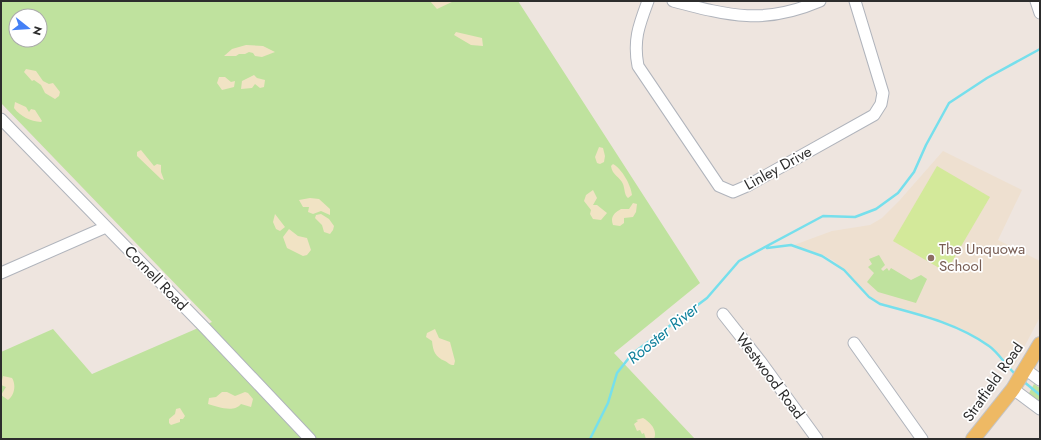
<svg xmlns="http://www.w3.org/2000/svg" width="1041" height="440" font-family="Jost,sans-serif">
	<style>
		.education { fill: #eee0d0 }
		.green { fill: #bfe29e; fill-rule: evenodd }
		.sand { fill: #f1e3c4 }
		.pitch { fill: #d3e99a }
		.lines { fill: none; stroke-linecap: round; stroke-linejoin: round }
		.stream { stroke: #76dfec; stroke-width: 2.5 }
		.minor-casing { stroke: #b0b4bc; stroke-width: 13 }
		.major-casing { stroke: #c4c4c4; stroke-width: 16 }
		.minor { stroke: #fff; stroke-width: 11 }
		.major { stroke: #eeb964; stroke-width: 14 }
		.education-dot { fill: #8d6e63; stroke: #fff; stroke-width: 1.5 }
		.labels { text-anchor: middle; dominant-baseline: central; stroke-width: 3.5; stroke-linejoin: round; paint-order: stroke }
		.street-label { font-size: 15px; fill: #2d2d2d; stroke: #fff }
		.education-label { font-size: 15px; fill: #785e54; stroke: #fff; text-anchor: start }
		.water-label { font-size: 16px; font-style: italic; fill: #11819c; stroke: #fff }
	</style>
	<rect width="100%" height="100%" fill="#eee5df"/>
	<path class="education" d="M943 151 1022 190 998 240 1040 261V317L1012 370 991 346 958 327 880 303 870 296 834 261 823 255 794 245 832 231 870 225 882 218 899 201Z"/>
	<path class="green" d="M1 1H518L700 283 614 353 695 439H1V352L53 329 92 374 212 322 1 103ZM16 16H40V40H16Z
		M879 255 885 265 881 269 883 271 887 268 889 271 891 268 911 280 921 275 927 279 916 303 878 292 867 282 874 273 868 267 872 264 869 259Z
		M1034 384 1040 388V405L1028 395Z"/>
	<path class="sand" d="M430 1H454L437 9Z
		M456 32 482 38 483 46 471 45 454 35Z
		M246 45 263 46 275 52 262 57 255 56 253 53 249 52 245 54H239L236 56H224L232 49Z
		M26 69 36 71 43 81 49 84 53 83 60 92 59 96 55 99 45 93 41 85 34 80 32 81 24 72Z
		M254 75 257 78 265 80 264 87 260 88 255 84 252 88 241 89 242 81Z
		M219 77H225L231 82 235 81 234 87 222 90 217 83Z
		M15 102 26 107 29 112 31 109 35 110 42 121 41 122C30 121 21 117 14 108Z
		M599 147 603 148 605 156 604 162 600 164 597 163 595 157Z
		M141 150 154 166 157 164 161 165V172L164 180 161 179 137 156V152Z
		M613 164C622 169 631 185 632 195L628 198C624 195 625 189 623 184 620 177 612 175 611 166Z
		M593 190 597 198 593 205H597L607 213 601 220 593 219 590 214 591 210 584 201 586 195Z
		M310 198 319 199 330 209V215L321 211 313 214 308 212 309 207H303L299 200Z
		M633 203 637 204 636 212 633 217 624 218V223L620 226 613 225C610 217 614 213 621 209H629Z
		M275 214 285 227 280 231 276 229 273 222Z
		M321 214 329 219 334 226 333 230 330 234 324 232 322 225 315 218 316 215Z
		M289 229 298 236 307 238 311 250 307 255 303 256 287 248 283 237Z
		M435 329 439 338 450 342 455 361 454 365C449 365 449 363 445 361 435 357 433 351 432 341L426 337 427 333Z
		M3 376 12 378C16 384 15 395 8 400L1 395 6 387 1 385Z
		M222 392H227L235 396 245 392 248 393 253 399 251 407 241 404C234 413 218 407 208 404L209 398 216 397Z
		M180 408 185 416 183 419H180V422L171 425 169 423V419L175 414 176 409Z
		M643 418C650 422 658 430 654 439H646L644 433 642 434 640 430 637 431 634 424 638 421 636 420Z"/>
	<path class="pitch" d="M937 166 990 197 946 272 893 241Z"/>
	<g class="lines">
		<path class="stream" d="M767 248 791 245 822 256 844 270 869 297 880 304C917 314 957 323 989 346 998 352 1007 367 1016 375
			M1023 381 1040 395
			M590 439 608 403 617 373 632 354 707 298 739 261 823 216 855 217 876 209 898 193 914 172 926 145 949 103 987 78 1040 49"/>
		<defs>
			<path id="minor" d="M648 1C639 25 633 40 638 66L719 186 733 192 747 186 874 115 881 104 883 93 855 1
				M673 1C730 16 764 25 820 1
				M1036 1 1040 13
				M1 119 205 328 310 439
				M1 273 106 227
				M723 314 761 362 817 439
				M854 343 922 439
				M1025 369 1040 380
				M1013 389 1040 409"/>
			<path id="major" d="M973 439 1013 389 1040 344"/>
		</defs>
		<use href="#minor" class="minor-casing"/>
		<use href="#major" class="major-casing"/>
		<use href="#minor" class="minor"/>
		<use href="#major" class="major"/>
	</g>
	<circle class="education-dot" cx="931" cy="258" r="4"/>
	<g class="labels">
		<g class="street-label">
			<text transform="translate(778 168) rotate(-29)">Linley Drive</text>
			<text transform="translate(156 278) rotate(46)">Cornell Road</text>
			<text transform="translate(770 376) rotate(53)">Westwood Road</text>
			<text transform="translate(993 382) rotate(-55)">Stratfield Road</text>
		</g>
		<g class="education-label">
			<text x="939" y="249">The Unquowa<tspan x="939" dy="17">School</tspan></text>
		</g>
		<g class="water-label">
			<text transform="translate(663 333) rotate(-39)">Rooster River</text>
		</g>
	</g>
	<rect width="1041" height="440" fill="none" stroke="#2d2d2d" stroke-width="4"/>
	<g transform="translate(28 28) rotate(107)"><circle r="19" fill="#ffffff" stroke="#ababab"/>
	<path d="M0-3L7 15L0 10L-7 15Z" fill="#4480f6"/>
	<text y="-6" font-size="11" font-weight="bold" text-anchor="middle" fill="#2d2d2d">N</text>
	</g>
</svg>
